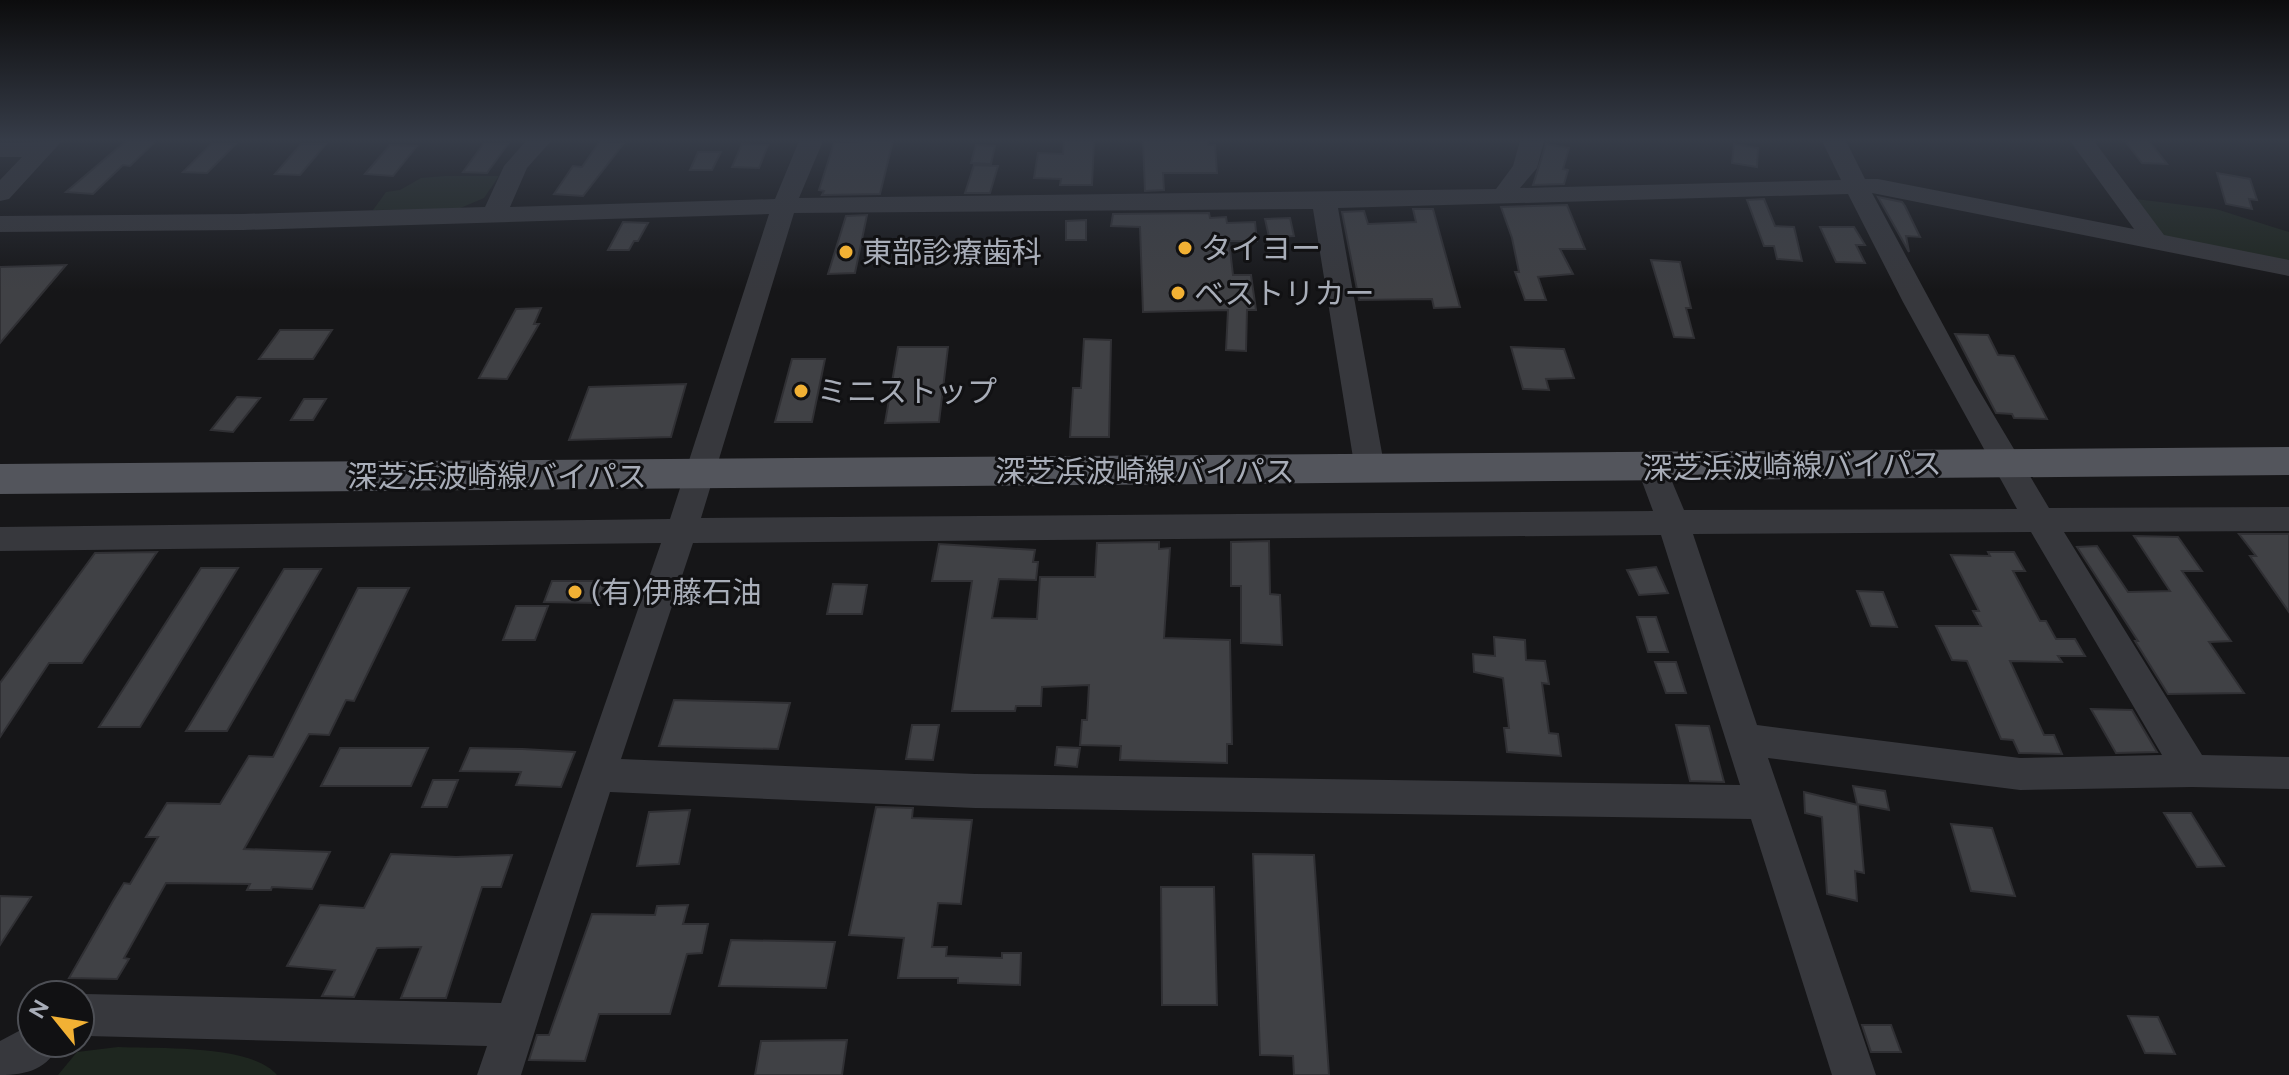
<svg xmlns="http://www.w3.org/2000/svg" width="2289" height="1075" font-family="Figtree,'Noto Sans JP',sans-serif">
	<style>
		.green { fill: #1e261f }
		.building { fill: #404145; stroke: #303034; stroke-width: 2 }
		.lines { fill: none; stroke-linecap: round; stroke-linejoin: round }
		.minor { fill: #37383d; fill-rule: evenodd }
		.major { fill: #53555c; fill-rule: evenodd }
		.poi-dot { fill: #f2b134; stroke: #111113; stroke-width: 3 }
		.labels { text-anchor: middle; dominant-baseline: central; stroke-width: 6; stroke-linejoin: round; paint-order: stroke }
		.poi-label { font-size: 30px; fill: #a8adb8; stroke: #111113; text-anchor: start }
		.street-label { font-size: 30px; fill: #a8adb8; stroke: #111113 }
	</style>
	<rect width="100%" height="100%" fill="#161618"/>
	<path class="green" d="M445 176H499L484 198 458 209 373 210 386 192 400 190 421 178Z
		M2128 198 2216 209 2289 232V264L2162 240Z
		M118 1047C157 1049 252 1044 277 1075H58L77 1052Z"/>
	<path class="building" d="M126 141H156L130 166 123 165 93 194 66 192Z
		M600 141 624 143 583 196 554 194 573 166 582 167Z
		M865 141H893L880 194 822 195 824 191 819 190 834 143Z
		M1064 141H1094L1092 185H1060L1061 179 1034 178 1038 153 1063 154Z
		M1143 141H1208V145H1215L1217 173H1163L1164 190 1145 191Z
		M2125 141H2149L2167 164 2142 163Z
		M212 143 236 144 207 173 183 172Z
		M484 143 508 144 487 173 463 172Z
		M301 144H326L300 175 275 174Z
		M742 144 768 145 759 168 732 167Z
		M1546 144 1569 148 1563 169 1568 170 1564 184 1533 185Z
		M1734 144 1758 148 1757 167 1732 163Z
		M390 145 417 146 393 176 365 174Z
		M976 145 995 146 991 164 971 163Z
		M698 152H721L712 170H690Z
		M974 165 998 166 990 193H965Z
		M2217 173 2250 179 2257 200 2249 199 2252 209 2226 204Z
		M1878 197 1902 202 1905 206 1920 237 1906 236 1909 252Z
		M1764 199 1775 226 1794 227 1802 261 1777 259 1774 246H1764L1747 200Z
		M1567 205 1585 249H1560L1573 274 1538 277 1546 300H1525L1515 272H1519L1512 238 1501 207Z
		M1413 209H1433L1460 307 1434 308 1432 299 1359 300 1342 212 1364 211 1368 224 1416 222Z
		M1209 213 1210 218 1226 217 1227 223 1255 222 1257 241H1229L1233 275H1251L1256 310H1247L1246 351 1226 350 1228 310 1143 312 1140 227 1111 226 1113 214Z
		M867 215 855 273 828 274 846 216Z
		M1290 218 1294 236 1269 237 1265 219Z
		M1086 220V240H1066V221Z
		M623 222 648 223 638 241H634L629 250H608Z
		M1820 227H1854L1865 245H1856L1865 263 1836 262Z
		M1651 260 1680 262 1691 308H1686L1694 338 1674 337Z
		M66 265 0 343V267Z
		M541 308 534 324H539L507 379 479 378 516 309Z
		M280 330H332L313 359H259Z
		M1955 334 1988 335 1998 355 2014 356 2047 419 2014 418 2012 414 1996 413Z
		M1084 339 1111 340 1109 437H1070L1073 388H1081Z
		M898 347H948L939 422 885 423Z
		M1511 347 1564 349 1574 378 1546 379 1549 390 1523 389Z
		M792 359H825L812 422H775Z
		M686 384 671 437 569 440 589 387Z
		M237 397 260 398 233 432 211 430Z
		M304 399H326L313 420H291Z
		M2239 534H2289V612L2250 556H2256Z
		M2134 536 2178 537 2202 571H2182L2231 641 2209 642 2244 693 2168 694 2135 641H2138L2077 547 2097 546 2128 592 2170 591Z
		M1269 541 1270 594 1280 595 1282 645 1241 643V586H1231V542Z
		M1159 542V549L1170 548 1164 638 1230 640 1232 744H1227V763L1120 760 1121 746 1080 745 1082 720H1087L1089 685 1042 687 1041 706H1016L1015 711H952L972 581H932L939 544 1035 550 1033 562H1038L1036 580 999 579 992 618 1037 619 1040 577H1095L1097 543Z
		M157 552 82 663H49L0 737V683L95 553Z
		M1988 552H2014L2025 571H2013L2040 621H2046L2056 639H2075L2085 656H2058L2062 662 2010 661 2044 735H2054L2062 754 2019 753 2013 740 2001 739 1967 661 1952 660 1936 626H1981L1973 611H1979L1951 555 1990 556Z
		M1656 567 1668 593 1639 595 1627 570Z
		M201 568H238L140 727H99Z
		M284 569H321L227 731H186Z
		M552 581H606L598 603 544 602Z
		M833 584 867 585 862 614H827Z
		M358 588H409L354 701 346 700 329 735 309 734 244 849 330 852 312 889 272 887 271 890H247L250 884 166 883 124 958 129 959 117 979 69 978 113 901 124 883 130 884 158 837H146L167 803 220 804 249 756 273 757Z
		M1857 591 1883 592 1897 627 1871 626Z
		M516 606H548L535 640H503Z
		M1637 617H1656L1668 652H1648Z
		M1494 637 1525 640 1526 660 1545 661 1549 684 1542 683 1549 733 1558 734 1561 756 1507 752 1504 728H1509L1503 678 1474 672 1473 654 1495 656Z
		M1655 662H1676L1686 693H1666Z
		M674 700 790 703 778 749 659 746Z
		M2091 709 2132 710 2157 752 2116 753Z
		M912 725H939L933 760 906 759Z
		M1676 725 1709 726 1724 782 1690 781Z
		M1057 747 1080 748 1077 767 1055 765Z
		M340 748H428L411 786H321Z
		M470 748 523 749 575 752 561 787 516 785 521 772 460 771Z
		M433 780H458L447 807H422Z
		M1853 786 1885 791 1889 810 1857 804Z
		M1804 792 1858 805 1864 873 1855 871 1857 901 1827 894 1822 817 1805 813Z
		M876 807 913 808 912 818 972 820 961 904 938 903 932 947H947L946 956 1002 958V953H1021L1020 985 958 983V978H898L904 938 849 935Z
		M690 810 679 864 637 866 649 812Z
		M2164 813H2191L2224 866 2197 867Z
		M1951 824 1992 828 2015 896 1971 891Z
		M391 854 456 857 512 855 501 887H482L446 998H401L421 947 377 948 354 997 322 996 335 970 287 966 320 905 364 908Z
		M1253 854 1314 855 1329 1075H1294L1293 1056 1260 1055Z
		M1161 887H1214L1217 1005H1162Z
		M0 896 31 897 0 945Z
		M688 905 683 924H708L702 953 687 954 670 1014H599L585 1061 529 1060 537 1035H549L592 914 655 915 657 906Z
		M731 940 835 942 826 988 719 986Z
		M2128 1016 2158 1017 2175 1054 2145 1053Z
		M1862 1025H1891L1901 1052H1871Z
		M847 1040 842 1075H755L761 1041Z"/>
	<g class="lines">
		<path class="minor" d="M62 141 9 199 0 201V180L22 157H0V143Z
			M526 141H551L527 168 510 207 775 199 799 141H823L799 198 1496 189 1513 166 1520 141H1544L1537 168 1520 188 1841 180 1822 141H1846L1865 179H1878L2134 229 2070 141H2094L2164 235 2289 260V276L1872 193 1974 382 2049 508 2289 507V531L2064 532 2202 755 2289 757V789L2192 787 2020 790 1768 758 1876 1075H1832L1751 819 975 808 610 792 521 1075H477L487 1046 87 1036 80 1039V996L85 994 501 1003 661 543 0 551V527L670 519 769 214 243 230 0 232V216L243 214 485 207 504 166ZM1848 194 1903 302 2017 509 1684 510 1663 460 1652 457 1641 460 1637 468 1653 511 701 518 794 213 1313 209 1355 470 1359 478 1370 481 1381 478 1385 470 1338 208ZM2031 532 2162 755 2020 758 1757 725 1693 534ZM1661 535 1740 785 975 774 621 759 693 543Z
			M32 1024V1043H59C49 1069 27 1075 0 1075V1041Z"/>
		<path class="major" d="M2289 447V475L0 494V464Z"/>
	</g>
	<linearGradient id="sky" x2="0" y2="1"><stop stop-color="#0c0c0d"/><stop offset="0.48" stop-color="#363c48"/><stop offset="1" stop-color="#363c48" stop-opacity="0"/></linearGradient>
	<rect width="2289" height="291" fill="url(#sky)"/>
	<g class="poi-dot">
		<circle cx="1185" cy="248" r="8"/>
		<circle cx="846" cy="252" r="8"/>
		<circle cx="1178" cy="293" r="8"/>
		<circle cx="801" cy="391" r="8"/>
		<circle cx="575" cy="592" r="8"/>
	</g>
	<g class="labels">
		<g class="poi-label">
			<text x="1201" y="248">タイヨー</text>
			<text x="862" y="252">東部診療歯科</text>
			<text x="1194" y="293">ベストリカー</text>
			<text x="817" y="391">ミニストップ</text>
			<text x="591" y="592">(有)伊藤石油</text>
		</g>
		<g class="street-label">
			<text transform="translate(1792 466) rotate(-1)">深芝浜波崎線バイパス</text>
			<text x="1145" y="471">深芝浜波崎線バイパス</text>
			<text x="497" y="476">深芝浜波崎線バイパス</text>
		</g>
	</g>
	<g transform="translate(56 1019) rotate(300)"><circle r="38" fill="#111113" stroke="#4d4f55" stroke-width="2"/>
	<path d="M0-6L14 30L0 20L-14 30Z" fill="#f2b134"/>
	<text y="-12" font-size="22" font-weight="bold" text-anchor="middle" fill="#a8adb8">N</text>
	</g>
</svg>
